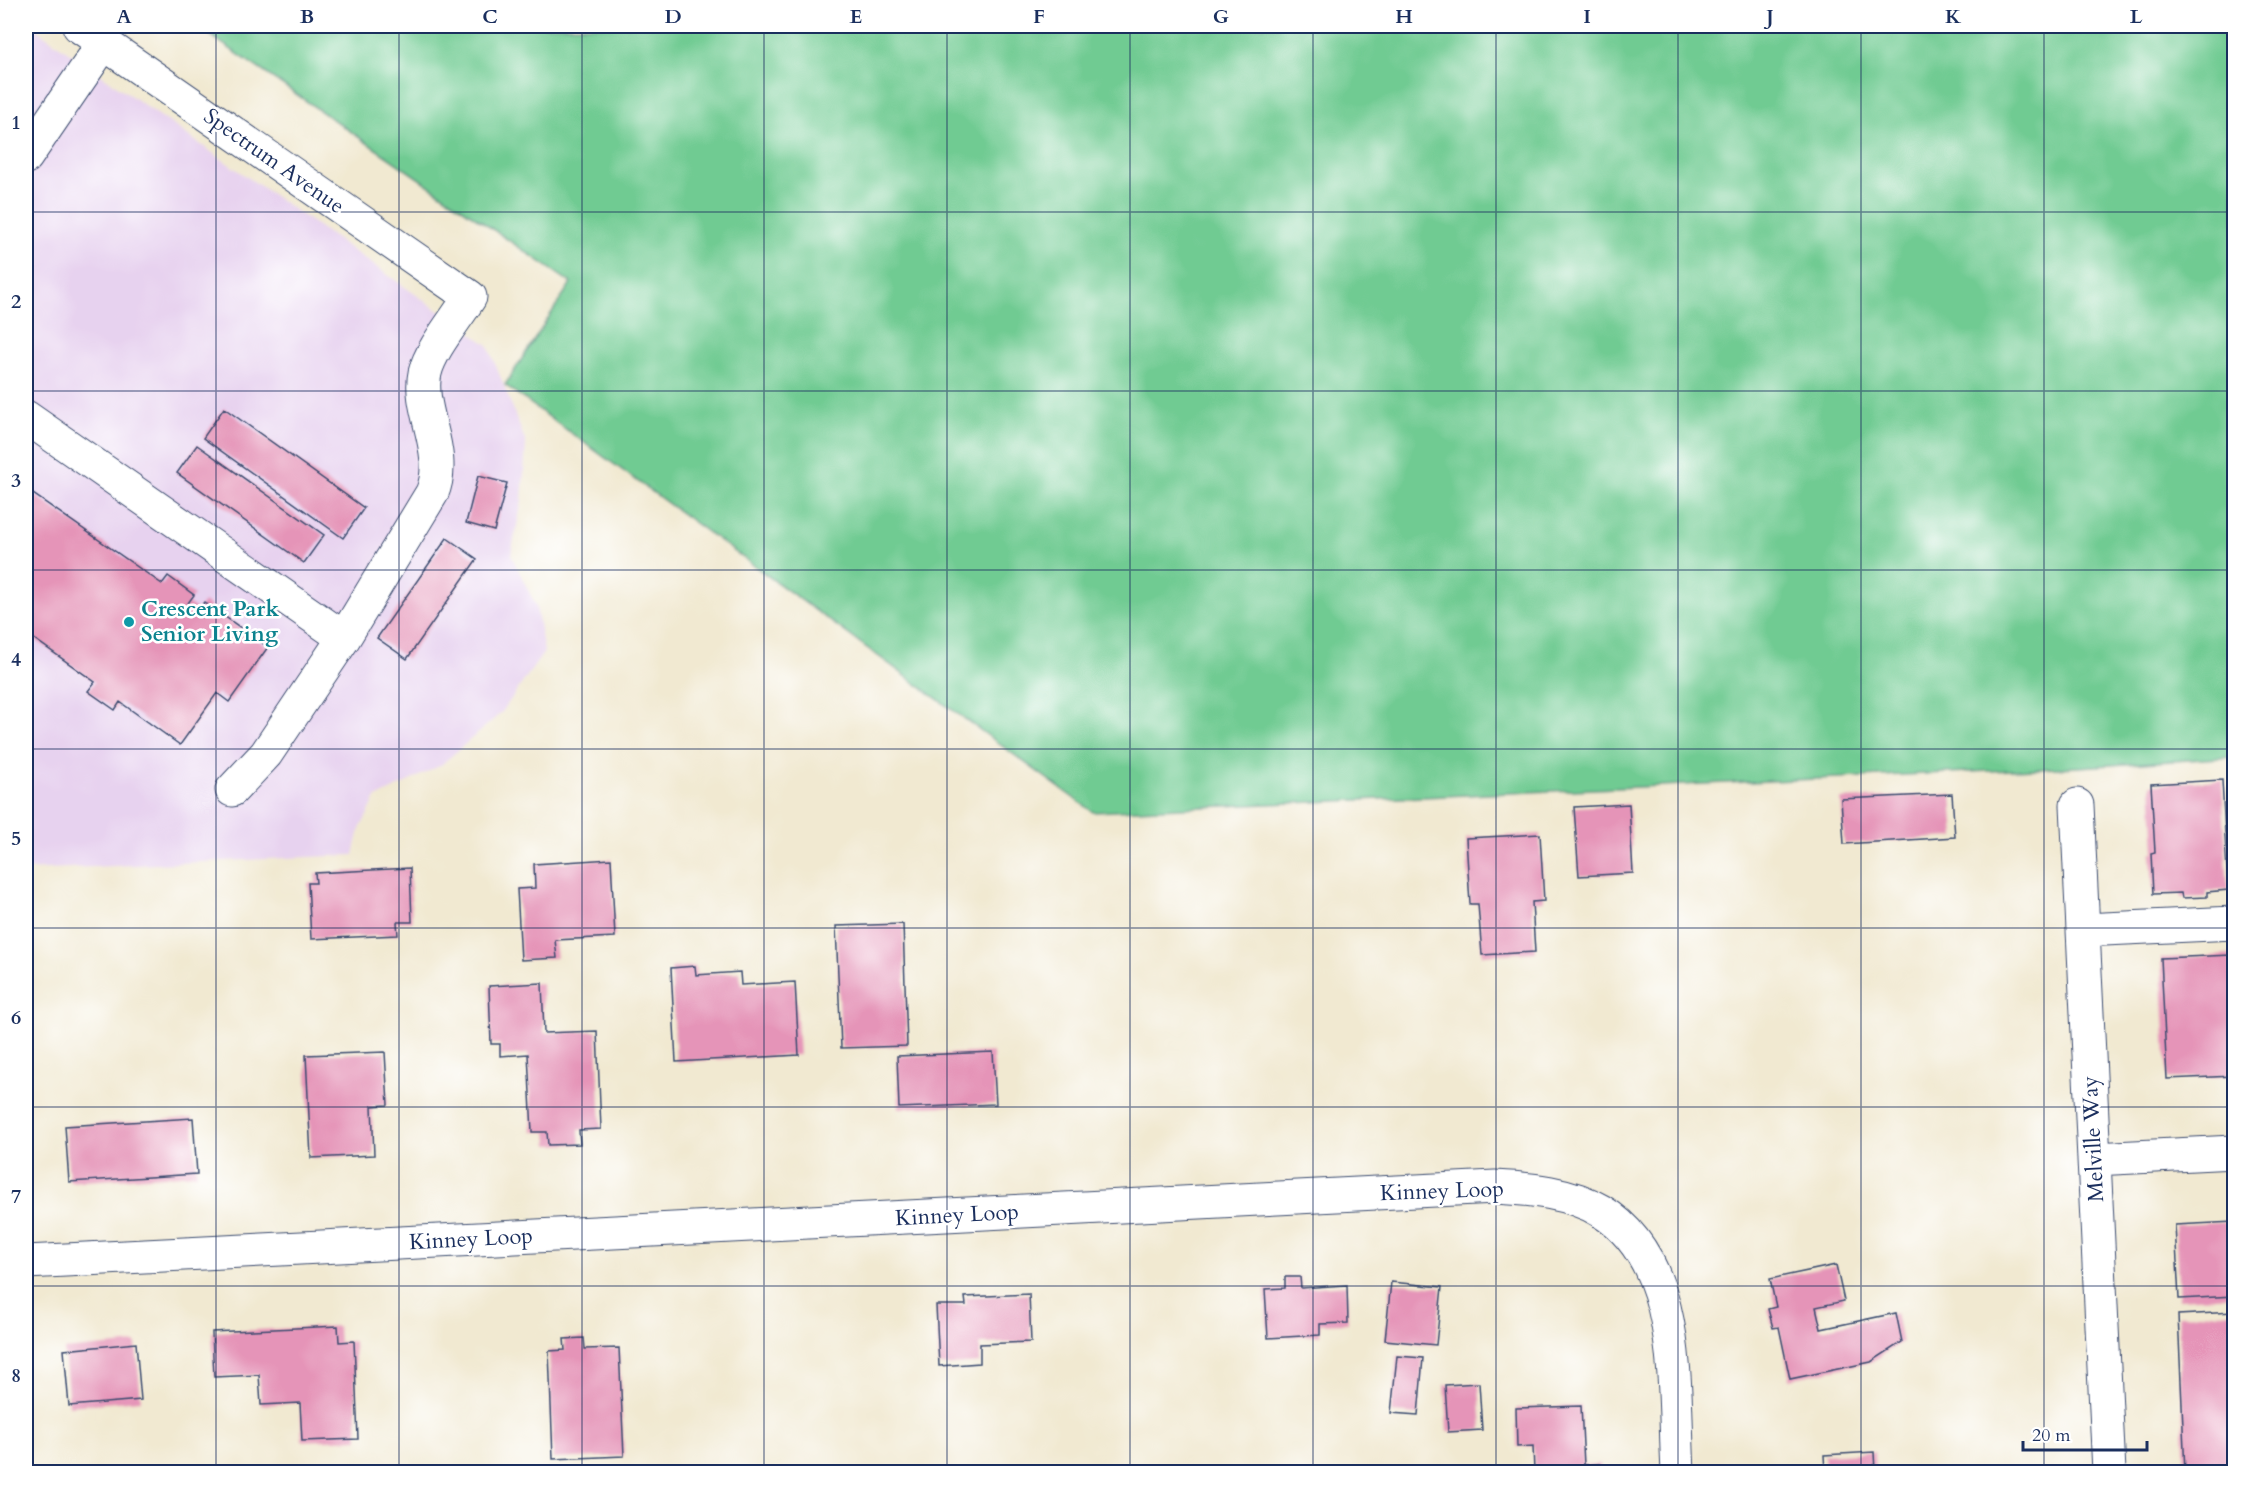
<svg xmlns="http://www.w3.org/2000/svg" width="2260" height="1498" font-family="Cardo,serif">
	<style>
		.built { fill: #e7d2ef }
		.green { fill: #70cb92; stroke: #467d78; stroke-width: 1.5 }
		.building { fill: #e594b8 }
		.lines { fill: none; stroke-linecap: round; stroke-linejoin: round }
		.minor-casing { stroke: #3b4b6f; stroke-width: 35 }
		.minor { stroke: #fff; stroke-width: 33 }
		.grid { fill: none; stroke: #1b2f5e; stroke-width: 1.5; stroke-opacity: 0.55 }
		.culture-dot { fill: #0f9aa8; stroke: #fff; stroke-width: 2 }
		.labels { text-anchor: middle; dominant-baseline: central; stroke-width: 5; stroke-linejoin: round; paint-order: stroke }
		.street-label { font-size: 22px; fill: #1b2f5e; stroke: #fff }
		.culture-label { font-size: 22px; font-weight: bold; fill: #0d838f; stroke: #fff; text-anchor: start }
		.neatline { fill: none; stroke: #1b2f5e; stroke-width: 2 }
		.grid-label { font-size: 20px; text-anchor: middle; font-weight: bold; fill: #1b2f5e }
	</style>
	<rect width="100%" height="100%" fill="#fff"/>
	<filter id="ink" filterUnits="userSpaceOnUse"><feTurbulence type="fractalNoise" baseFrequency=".0167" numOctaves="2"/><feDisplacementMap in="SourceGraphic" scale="12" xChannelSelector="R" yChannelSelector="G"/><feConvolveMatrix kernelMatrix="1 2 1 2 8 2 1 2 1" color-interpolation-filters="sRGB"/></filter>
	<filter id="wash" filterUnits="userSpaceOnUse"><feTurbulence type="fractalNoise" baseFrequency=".008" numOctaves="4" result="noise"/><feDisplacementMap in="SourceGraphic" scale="24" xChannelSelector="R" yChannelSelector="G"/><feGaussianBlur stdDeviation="1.35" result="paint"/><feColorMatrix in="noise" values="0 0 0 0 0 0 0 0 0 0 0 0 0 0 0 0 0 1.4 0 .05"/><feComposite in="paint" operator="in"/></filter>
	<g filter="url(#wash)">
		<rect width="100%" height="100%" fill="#f1e9d1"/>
		<path class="built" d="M26 26H31L488 345 526 443 522 501 511 555 536 606 544 652 502 712 441 765 376 798 360 829 354 855 26 870Z"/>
		<path class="green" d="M197 26H2234V757L2079 767 1093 812 505 385 571 283Z"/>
		<g id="blocks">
			<path class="building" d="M224 408 364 508 343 538 203 438Z
				M197 445 324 535 304 563 177 473Z
				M478 476 507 483 494 531 466 523Z
				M26 482 29 485 26 489 162 584 168 576 194 595 188 603 198 610 204 602 268 647 229 702 217 693 180 745 120 702 115 710 88 691 95 682 26 633Z
				M447 538 477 559 407 659 377 638Z
				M2222 780 2228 890 2207 892V897L2182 898 2181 893 2153 894 2151 853 2155 852 2151 784Z
				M1952 794 1955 837 1844 844 1841 799Z
				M1629 804 1633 873 1579 876 1574 807Z
				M1540 834 1544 901 1532 902 1535 952 1482 955 1478 904H1470L1466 838Z
				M611 859 615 937 555 940 557 958 521 960 517 889 535 888 534 864Z
				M410 868 412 922H397L398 935 311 939 308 883H316L315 873Z
				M903 924 907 1046 841 1048 836 926Z
				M2232 955 2234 1076 2167 1079 2161 958Z
				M695 966 696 975 740 972 741 985 795 982 799 1055 676 1062 671 968Z
				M542 983 544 1033 597 1031 601 1129 579 1130 580 1144 548 1145 547 1132H532L528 1054 500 1056V1044H491L489 986Z
				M385 1052 388 1105 372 1106 374 1155 311 1158 306 1055Z
				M993 1052 996 1104 899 1108 897 1056Z
				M193 1118 197 1174 69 1182 65 1126Z
				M2234 1222V1296L2179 1299 2175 1225Z
				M1836 1265 1844 1301 1816 1307 1821 1329 1896 1313 1902 1342 1871 1362 1790 1379 1779 1327 1773 1328 1768 1309 1776 1307 1770 1279Z
				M1285 1277H1300L1301 1288 1347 1285 1348 1323 1320 1324V1335L1268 1338 1265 1289 1285 1288Z
				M1391 1282 1442 1287 1436 1345 1385 1340Z
				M1029 1294 1031 1342 980 1344V1363L939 1366 936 1305H966L965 1297Z
				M2234 1312V1472H2185L2178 1315Z
				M338 1326 339 1342 354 1341 358 1439 302 1441 300 1403 261 1405 259 1375 214 1377 212 1332Z
				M584 1338 585 1349 619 1348 624 1456 553 1459 549 1351 565 1350 564 1339Z
				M136 1343 141 1400 69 1406 64 1350Z
				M1397 1356 1423 1358 1418 1415 1391 1413Z
				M1479 1383 1482 1430 1448 1432 1445 1385Z
				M1581 1406 1584 1465 1600 1464 1601 1472H1534L1533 1446 1517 1447 1516 1408Z
				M1874 1452 1875 1472H1825L1824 1455Z
				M560 1469 598 1470V1472H560Z"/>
		</g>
	</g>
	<g filter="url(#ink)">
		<use href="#blocks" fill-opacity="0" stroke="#3b4b6f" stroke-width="1.5"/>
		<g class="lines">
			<defs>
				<path id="minor" d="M79 26 470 297C457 318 430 350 425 373 417 409 449 453 432 493L344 638 266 754 232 790
					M26 157 104 43
					M26 417 344 638
					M2077 805 2109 1472
					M2083 930 2234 923
					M2094 1159 2234 1152
					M26 1262 1495 1187C1530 1189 1570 1192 1601 1211 1684 1262 1673 1389 1678 1472"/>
			</defs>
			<use href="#minor" class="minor-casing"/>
			<use href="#minor" class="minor"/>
		</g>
	</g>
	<path class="grid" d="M216 26V1472M399 26V1472M582 26V1472M764 26V1472M947 26V1472M1130 26V1472M1313 26V1472M1496 26V1472M1678 26V1472M1861 26V1472M2044 26V1472M26 212H2234M26 391H2234M26 570H2234M26 749H2234M26 928H2234M26 1107H2234M26 1286H2234"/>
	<circle class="culture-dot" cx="129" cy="622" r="6"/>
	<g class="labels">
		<g class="street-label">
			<text transform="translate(274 161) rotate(35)">Spectrum Avenue</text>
			<text transform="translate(2093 1139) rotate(-93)">Melville Way</text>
			<text transform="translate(1442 1191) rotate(-2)">Kinney Loop</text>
			<text transform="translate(957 1215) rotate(-3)">Kinney Loop</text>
			<text transform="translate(471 1239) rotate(-3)">Kinney Loop</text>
		</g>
		<g class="culture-label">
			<text x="141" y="609">Crescent Park<tspan x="141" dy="25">Senior Living</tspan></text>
		</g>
	</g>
	<rect width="2260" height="1498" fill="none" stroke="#fff" stroke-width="66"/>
	<path d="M2023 1441v9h124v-9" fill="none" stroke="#1b2f5e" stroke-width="3"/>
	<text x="2032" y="1441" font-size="18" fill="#1b2f5e" stroke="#ffffff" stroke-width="4.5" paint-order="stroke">20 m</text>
	<rect x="33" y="33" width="2194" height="1432" class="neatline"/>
	<g class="grid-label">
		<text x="124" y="23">A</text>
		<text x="307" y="23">B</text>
		<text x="490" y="23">C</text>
		<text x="673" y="23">D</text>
		<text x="856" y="23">E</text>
		<text x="1039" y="23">F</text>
		<text x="1221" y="23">G</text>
		<text x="1404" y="23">H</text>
		<text x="1587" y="23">I</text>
		<text x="1770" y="23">J</text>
		<text x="1953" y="23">K</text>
		<text x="2136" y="23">L</text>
		<text x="16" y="129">1</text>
		<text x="16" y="308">2</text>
		<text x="16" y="487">3</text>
		<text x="16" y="666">4</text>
		<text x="16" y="845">5</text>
		<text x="16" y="1024">6</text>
		<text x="16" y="1203">7</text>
		<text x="16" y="1382">8</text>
	</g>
</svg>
